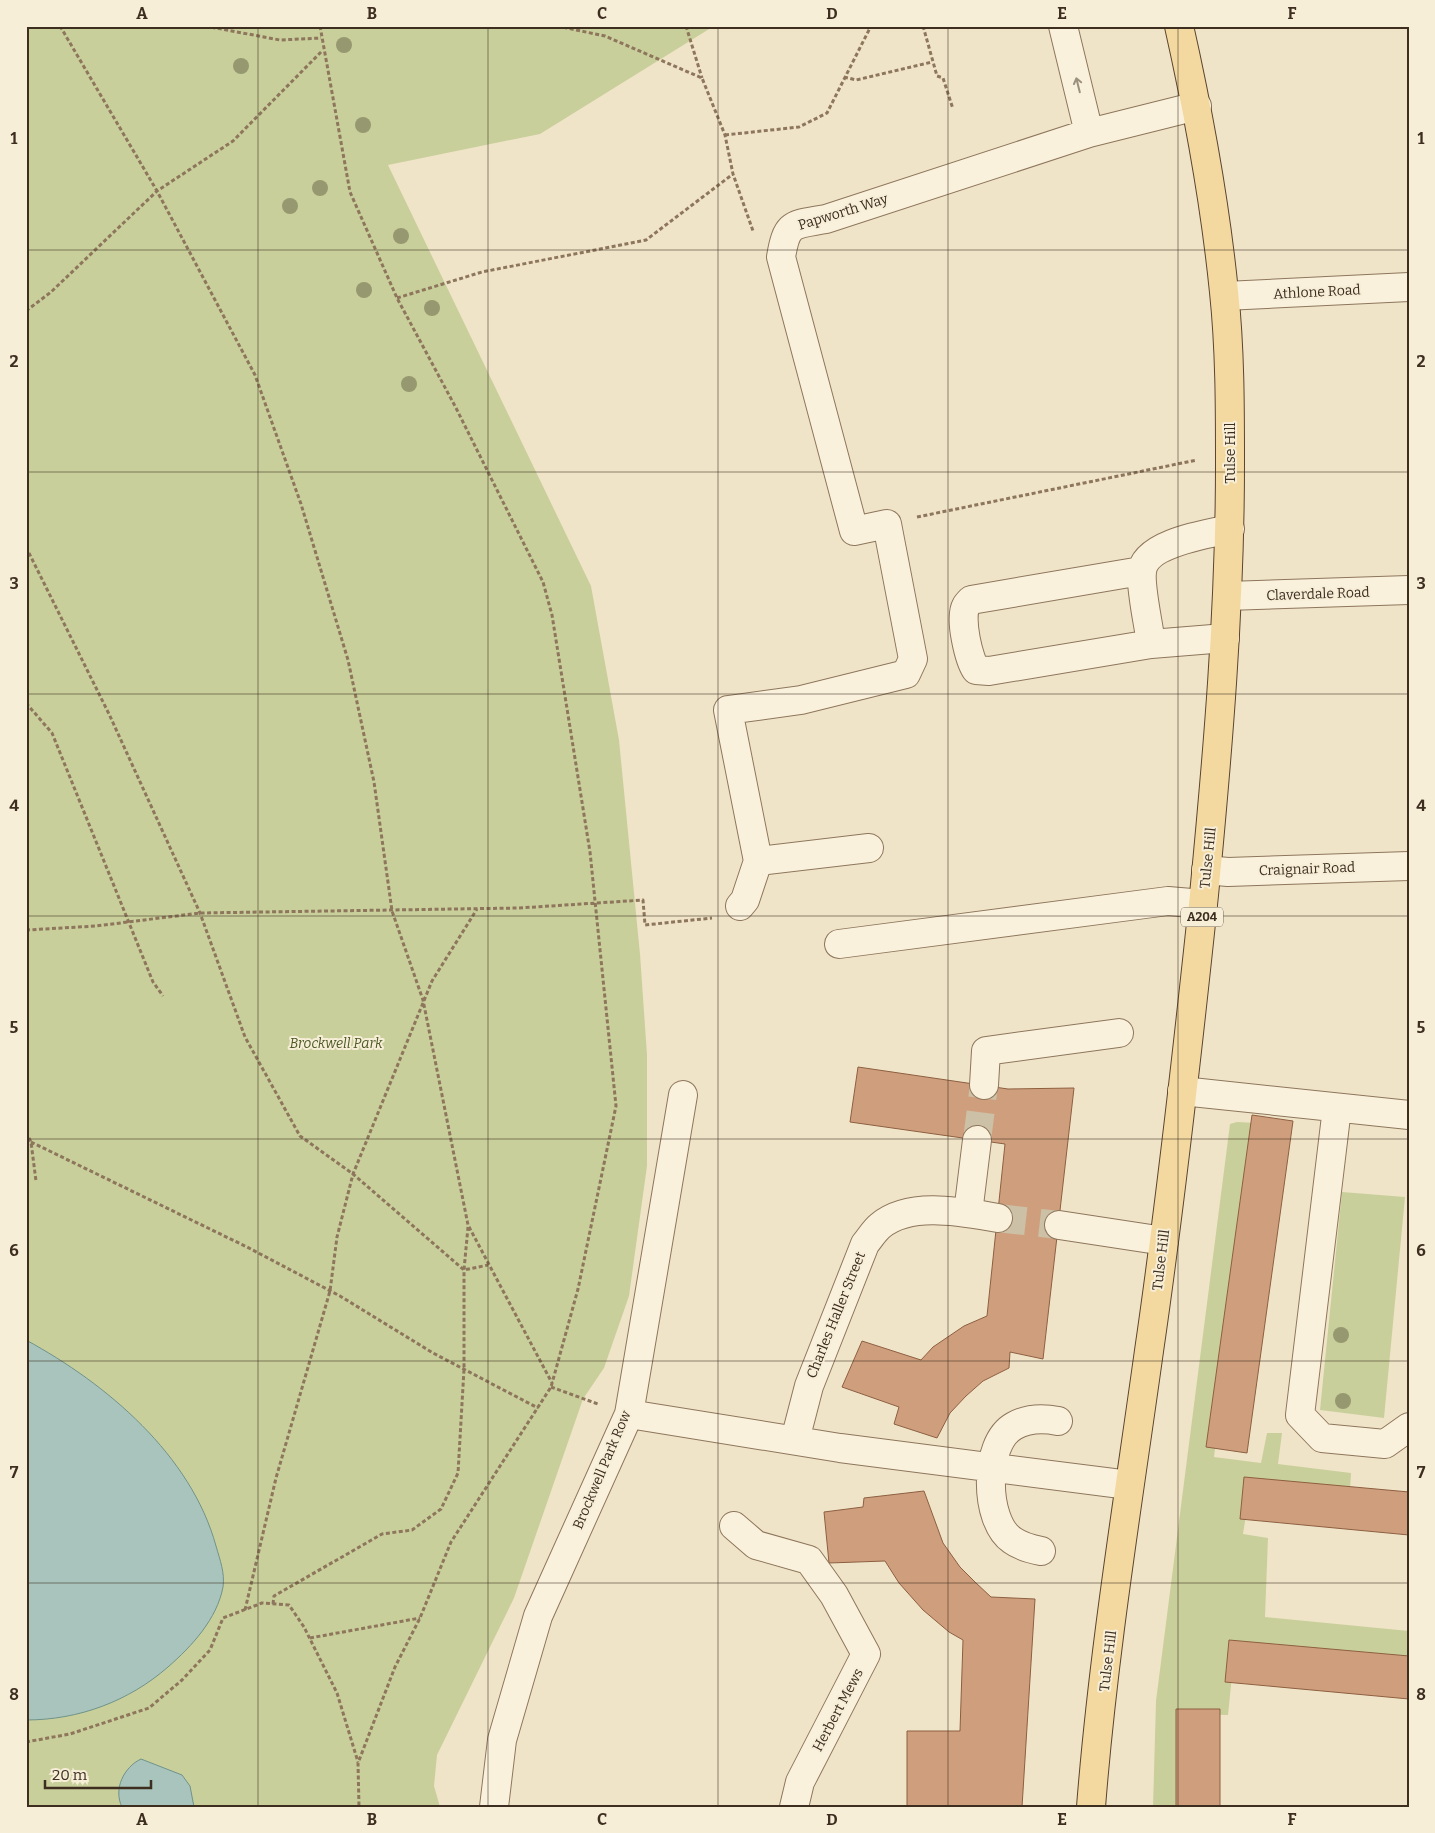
<svg xmlns="http://www.w3.org/2000/svg" width="1435" height="1833" font-family="Bitter,serif">
	<style>
		.green { fill: #c9cf9b }
		.water { fill: #a9c4bc; stroke: #6f938a }
		.building { fill: #cf9f7d; stroke: #8d5f41 }
		.lines { fill: none; stroke-linecap: round; stroke-linejoin: round }
		.minor-tunnel { stroke: #ccc0a6; stroke-width: 28; stroke-dasharray: 28 14; stroke-linecap: butt }
		.minor-casing { stroke: #8d765c; stroke-width: 30 }
		.major-casing { stroke: #5b4430; stroke-width: 30 }
		.path { stroke: #8d765c; stroke-width: 3; stroke-dasharray: 4 2.5; stroke-linecap: butt }
		.minor { stroke: #faf1dc; stroke-width: 28 }
		.major { stroke: #f3d9a0; stroke-width: 28 }
		.tree { fill: #96986f }
		.oneway { stroke: #9c907e }
		.grid { fill: none; stroke: #3d2e20; stroke-width: 1; stroke-opacity: 0.55 }
		.labels { text-anchor: middle; dominant-baseline: central; stroke-width: 4; stroke-linejoin: round; paint-order: stroke }
		.shield { fill: #f7eed8; stroke: #756857; stroke-width: 1 }
		.shield-label { font-size: 12px; font-weight: bold; fill: #3d2e20 }
		.street-label { font-size: 14px; fill: #3d2e20; stroke: #f7eed8 }
		.park-label { font-size: 14px; font-style: italic; fill: #4d5a26; stroke: #f7eed8 }
		.neatline { fill: none; stroke: #3d2e20; stroke-width: 2 }
		.grid-label { font-size: 16px; text-anchor: middle; font-weight: bold; fill: #3d2e20 }
	</style>
	<rect width="100%" height="100%" fill="#f0e4c8"/>
	<path class="green" d="M26 26H714L540 134 388 165 591 586 619 740 640 954 647 1055V1166L629 1296 604 1368 583 1399 514 1598 437 1755 434 1786 440 1807H26Z
		M1237 1122 1256 1123 1242 1224 1214 1457 1261 1463 1267 1433H1282L1278 1464 1351 1473 1350 1490 1251 1484 1243 1534 1268 1538 1265 1617 1409 1631V1658L1235 1646 1228 1715 1182 1714V1807H1153L1156 1701 1230 1124Z
		M1342 1192 1405 1197 1384 1418 1320 1410Z"/>
	<path class="water" d="M26 1340C107 1384 191 1455 216 1546 220 1560 225 1573 223 1587 217 1619 192 1646 168 1667 129 1701 79 1720 26 1720Z
		M141 1759 182 1775 190 1786 194 1807H122C113 1789 124 1767 141 1759Z"/>
	<path class="building" d="M858 1067 1008 1089 1074 1088 1043 1359 1010 1352 1009 1368 983 1381 966 1396 950 1413 937 1438 894 1424 899 1407 842 1387 862 1341 921 1360 933 1347 964 1326 987 1316 1005 1144 850 1122Z
		M1252 1115 1293 1121 1247 1453 1206 1447Z
		M1244 1477 1409 1492V1535L1240 1519Z
		M924 1491 943 1543 960 1567 975 1582 991 1597 1035 1599 1022 1807H907V1731H960L963 1640 949 1632 923 1610 899 1583 885 1561 829 1563 824 1512 863 1507 864 1498Z
		M1229 1640 1409 1656V1699L1225 1682Z
		M1176 1709H1220V1807H1176Z"/>
	<g class="lines">
		<path class="minor-tunnel" d="M977 1140 984 1085
			M998 1218 1059 1225"/>
		<defs>
			<path id="minor" d="M1063 26 1089 133
				M1225 296 1409 287
				M1141 571 971 600C969 602 967 604 966 606 959 618 969 660 976 670L989 671 1151 644 1225 638
				M1227 596 1409 590
				M1151 644C1149 626 1140 588 1142 572 1144 543 1208 534 1230 529
				M758 861 728 710 801 700 906 674 913 659 887 524 854 531 781 257C787 221 793 225 826 219L1089 133 1197 106
				M1206 870 1228 872 1409 866
				M740 906 745 900 758 861 869 848
				M839 944 1168 901 1203 904
				M984 1085 986 1051 1119 1033
				M1182 1091 1409 1115
				M1337 1108 1300 1415 1322 1438 1385 1444 1409 1427
				M968 1213 977 1140
				M1059 1225 1164 1241
				M629 1414 840 1448 1129 1485
				M795 1440 809 1386 865 1244C870 1238 874 1231 880 1226 910 1201 962 1212 998 1218
				M734 1526 756 1545 809 1560 834 1595 866 1654 800 1782 794 1807
				M1041 1551C1031 1549 1020 1546 1012 1540 984 1521 983 1443 1014 1426 1028 1418 1043 1418 1058 1421
				M494 1807 502 1740 538 1616 629 1414 683 1095"/>
			<path id="major" d="M1091 1807C1103 1654 1128 1502 1149 1351 1171 1200 1188 1047 1204 895 1218 750 1230 609 1230 463 1230 407 1230 349 1224 292 1215 202 1199 115 1179 26"/>
		</defs>
		<use href="#minor" class="minor-casing"/>
		<use href="#major" class="major-casing"/>
		<path class="path" d="M60 26 157 191 255 375 301 504 348 660 374 782 392 911 423 1000 468 1225 552 1383
			M205 26 280 40 321 38
			M320 26 350 192 397 298 456 408 543 582 552 615 590 852 616 1106 578 1289 551 1387 451 1542 420 1618 395 1667 358 1763 359 1807
			M557 26 605 36 702 78 725 135 733 174 753 231
			M686 26 702 78
			M923 26 937 76 943 78 953 109
			M844 77 856 80 932 62
			M725 135 799 127 827 113 871 26
			M397 298 482 272 646 240 733 174
			M26 311 51 292 157 191 233 141 322 51
			M917 517 1197 460
			M26 547 109 714 200 913 245 1037 300 1136 353 1174 464 1270 488 1265
			M26 703 52 733 153 982 163 996
			M26 930 96 926 200 913 519 908 643 900 645 925 712 918
			M26 1132 31 1142 36 1181
			M31 1142 247 1247 340 1296 433 1353 538 1408
			M551 1387 598 1404
			M273 1604 274 1596 382 1534 412 1530 441 1509 458 1473 464 1369V1270L468 1227
			M245 1610 276 1478 330 1291 337 1237 353 1174 432 981 477 909
			M310 1638 420 1618
			M26 1742 70 1734 149 1708 182 1680 210 1650 223 1618 262 1603 289 1605 304 1627 337 1693 358 1762"/>
		<use href="#minor" class="minor"/>
		<use href="#major" class="major"/>
	</g>
	<g class="tree">
		<circle cx="344" cy="45" r="8"/>
		<circle cx="241" cy="66" r="8"/>
		<circle cx="363" cy="125" r="8"/>
		<circle cx="320" cy="188" r="8"/>
		<circle cx="290" cy="206" r="8"/>
		<circle cx="401" cy="236" r="8"/>
		<circle cx="364" cy="290" r="8"/>
		<circle cx="432" cy="308" r="8"/>
		<circle cx="409" cy="384" r="8"/>
		<circle cx="1341" cy="1335" r="8"/>
		<circle cx="1343" cy="1401" r="8"/>
	</g>
	<defs><path id="oneway-shaft" d="M-6 0H5M1.5-3L5.5 0L1.5 3" fill="none" stroke-width="1.6" stroke-linecap="round" stroke-linejoin="round" transform="scale(1.25)"/></defs>
	<use class="oneway" href="#oneway-shaft" transform="translate(1078 85) rotate(-104)"/>
	<path class="grid" d="M258 26V1807M488 26V1807M718 26V1807M948 26V1807M1178 26V1807M26 250H1409M26 472H1409M26 694H1409M26 916H1409M26 1139H1409M26 1361H1409M26 1583H1409"/>
	<g class="labels">
		<rect class="shield" x="1181" y="907.5" width="42" height="19" rx="4"/>
		<g class="shield-label">
			<text x="1202" y="917">A204</text>
		</g>
		<g class="street-label">
			<text transform="translate(843 212) rotate(-17)">Papworth Way</text>
			<text transform="translate(1317 292) rotate(-3)">Athlone Road</text>
			<text transform="translate(1230 453) rotate(-90)">Tulse Hill</text>
			<text transform="translate(1318 594) rotate(-2)">Claverdale Road</text>
			<text transform="translate(1208 858) rotate(-84)">Tulse Hill</text>
			<text transform="translate(1307 869) rotate(-2)">Craignair Road</text>
			<text transform="translate(1161 1260) rotate(-83)">Tulse Hill</text>
			<text transform="translate(836 1315) rotate(-68)">Charles Haller Street</text>
			<text transform="translate(602 1470) rotate(-67)">Brockwell Park Row</text>
			<text transform="translate(1108 1661) rotate(-83)">Tulse Hill</text>
			<text transform="translate(838 1710) rotate(-62)">Herbert Mews</text>
		</g>
		<g class="park-label">
			<text x="336" y="1043">Brockwell Park</text>
		</g>
	</g>
	<rect width="1435" height="1833" fill="none" stroke="#f7eed8" stroke-width="55"/>
	<path d="M45 1780v8h106v-8" fill="none" stroke="#3d2e20" stroke-width="2.5"/>
	<text x="52" y="1780" font-size="15" fill="#3d2e20" stroke="#f7eed8" stroke-width="4" paint-order="stroke">20 m</text>
	<rect x="28" y="28" width="1380" height="1778" class="neatline"/>
	<g class="grid-label">
		<text x="142" y="19">A</text>
		<text x="372" y="19">B</text>
		<text x="602" y="19">C</text>
		<text x="832" y="19">D</text>
		<text x="1062" y="19">E</text>
		<text x="1292" y="19">F</text>
		<text x="14" y="144">1</text>
		<text x="1421" y="144">1</text>
		<text x="14" y="367">2</text>
		<text x="1421" y="367">2</text>
		<text x="14" y="589">3</text>
		<text x="1421" y="589">3</text>
		<text x="14" y="811">4</text>
		<text x="1421" y="811">4</text>
		<text x="14" y="1033">5</text>
		<text x="1421" y="1033">5</text>
		<text x="14" y="1256">6</text>
		<text x="1421" y="1256">6</text>
		<text x="14" y="1478">7</text>
		<text x="1421" y="1478">7</text>
		<text x="14" y="1700">8</text>
		<text x="1421" y="1700">8</text>
		<text x="142" y="1825">A</text>
		<text x="372" y="1825">B</text>
		<text x="602" y="1825">C</text>
		<text x="832" y="1825">D</text>
		<text x="1062" y="1825">E</text>
		<text x="1292" y="1825">F</text>
	</g>
</svg>
